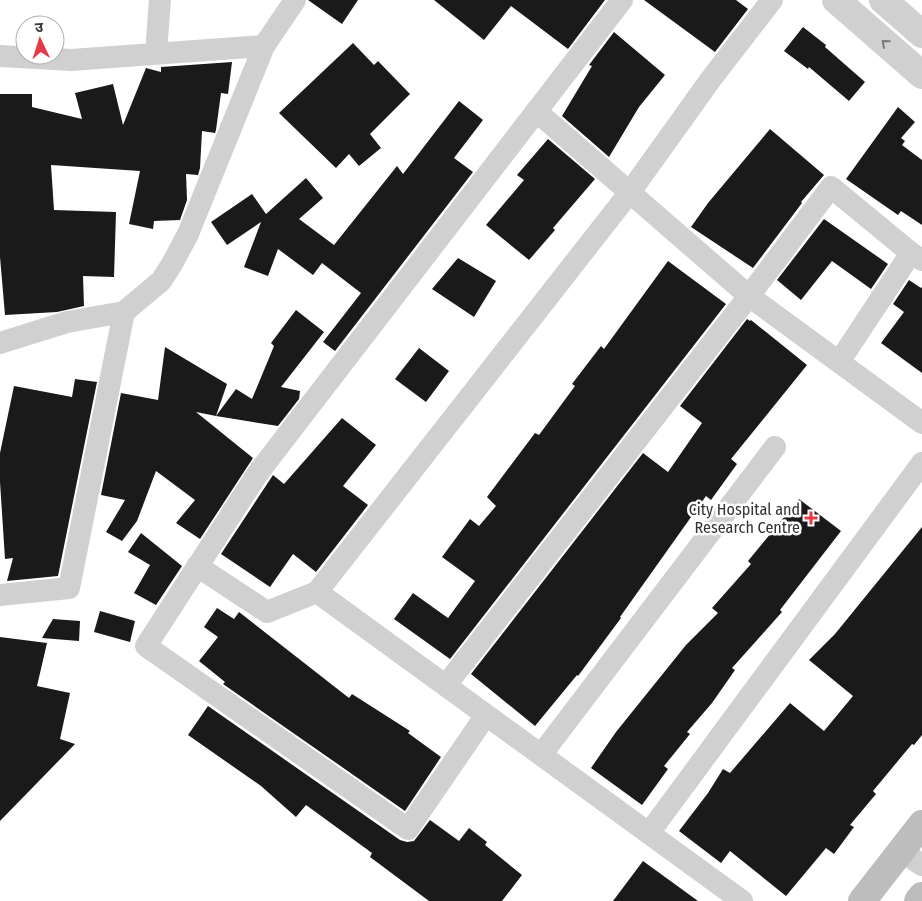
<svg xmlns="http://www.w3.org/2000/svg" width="922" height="901" font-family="'Fira Sans Condensed','Noto Sans Devanagari',sans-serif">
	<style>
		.building { fill: #1a1a1a }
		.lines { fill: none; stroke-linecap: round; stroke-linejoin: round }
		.minor { stroke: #d0d0d0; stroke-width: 22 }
		.tertiary { stroke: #d0d0d0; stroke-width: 28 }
		.secondary { stroke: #bdbdbd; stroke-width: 28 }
		.oneway { stroke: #7a7a7a }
		.poi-dot { fill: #e63946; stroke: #fff; stroke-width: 2 }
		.labels { text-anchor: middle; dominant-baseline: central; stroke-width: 5; stroke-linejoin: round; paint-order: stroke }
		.poi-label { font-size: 16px; fill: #333; stroke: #fff; text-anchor: end }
	</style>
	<rect width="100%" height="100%" fill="#fff"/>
	<path class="building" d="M308 0H358L342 24Z
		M434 0H605L568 49 511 6 484 40Z
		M644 0H736L748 9 715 52Z
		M803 27 826 45 825 47 865 82 849 101 809 67 808 69 784 51Z
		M614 32 665 75 639 107 609 157 562 116 592 66 589 65Z
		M353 43 374 65 378 61 410 94 370 134 381 148 359 166 349 154 336 168 279 113Z
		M232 62 228 94 221 93 216 130 215 133 202 131 200 168 198 175 186 174 187 200 180 220 154 221 153 229 129 224 140 171 51 165 54 210 116 212 114 277 83 276 84 306 57 312 5 315 0 257V94H32V107L82 119 75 93 113 84 123 125 146 68 161 72V67Z
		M459 101 483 120 454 158 473 172 335 351 323 342 361 293 322 263 313 275 278 249 268 276 244 267 261 222 227 245 211 222 252 194 266 214 306 178 323 198 299 219 334 245 397 166 403 174Z
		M898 107 915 122 901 138 905 141 902 145 922 160V225L901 211 898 215 846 179Z
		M770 129 824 175 801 202 802 203 753 268 691 227 708 203Z
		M548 139 595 179 553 228 555 230 529 260 486 225 524 180 517 175Z
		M824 219 888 264 871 289 832 261 801 300 777 280Z
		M458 258 496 281 474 317 432 289Z
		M668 261 726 304 450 659 394 619 413 593 448 618 475 581 442 557 470 519 479 526 496 506 487 497 535 433 539 435 575 386 572 384 601 346 604 349Z
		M909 280 921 288 922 287V373L881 343 904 312 893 304Z
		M296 310 324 332 281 387 300 391 299 399 278 426 216 416 236 389 252 399 274 346 271 343Z
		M747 319 750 321 751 320 807 365 731 459 737 464 711 500 706 496 620 617 621 618 578 676 577 675 535 726 471 674 643 453 668 472 702 423 680 406Z
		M165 347 227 384 216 416 196 412 253 458 200 539 176 523 195 500 156 471 137 521 122 541 106 532 125 500 101 495 121 393 158 400Z
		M419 348 449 371 426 402 395 379Z
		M75 379 97 382 58 576 7 581 13 558 5 559 0 482V453L14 386 72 397Z
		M342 418 376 445 343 486 368 505 316 572 293 554 270 587 221 554 273 475 284 484Z
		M799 499 841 531 780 610 782 612 732 668 735 670 712 703 687 732 690 734 664 766 668 769 642 805 591 768 616 732 686 645 718 613 712 608 751 564 748 561Z
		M922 527V735L914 745 912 744 873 791 876 794 850 825 854 827 834 854 826 848 786 896 730 851 721 863 679 831 708 793 723 769 730 773 790 703 824 731 853 696 809 660 835 634Z
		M141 533 182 566 156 605 134 593 150 565 128 552Z
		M217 608 234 619 239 612 349 698 352 694 410 731 408 733 441 757 405 811 223 684 225 682 199 661 218 637 204 627Z
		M100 611 135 621 130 642 94 632Z
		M53 619 80 621 79 641 42 638Z
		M0 637 47 643 37 686 70 693 60 739 75 744 0 821Z
		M208 706 400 840 407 842 414 841 430 820 459 841 469 828 487 842 485 845 522 875 502 901H429L370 857 372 853 306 805 296 817 261 786 188 735Z
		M643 861 698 901H613Z"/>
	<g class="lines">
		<path class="minor" d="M156 53 160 0
			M0 56 71 60 264 46
			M536 111 749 296 922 423
			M0 343 67 322 124 312 161 281 172 264 188 234 264 46 295 0
			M839 362 911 253
			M197 566 267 612 317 592 630 192 711 79 772 0
			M317 592 742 901
			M0 595 69 588 124 312
			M446 685 749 296 831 187 911 253 922 260
			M486 715 408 829 146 646 258 473 622 0
			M541 755 775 447
			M649 833 922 463
			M901 851 922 865"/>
		<path class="tertiary" d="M836 0 922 75
			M883 0 922 34"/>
		<path class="secondary" d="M862 901 922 824
			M918 901 922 896"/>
	</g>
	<defs><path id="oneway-chevron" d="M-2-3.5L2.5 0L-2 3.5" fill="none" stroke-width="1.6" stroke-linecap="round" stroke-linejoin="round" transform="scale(1.25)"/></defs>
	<use class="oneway" href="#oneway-chevron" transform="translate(885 43) rotate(-139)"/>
	<path class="poi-dot" d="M808.5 510.5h5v5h5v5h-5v5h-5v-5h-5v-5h5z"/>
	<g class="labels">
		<g class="poi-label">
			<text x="800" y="509">City Hospital and<tspan x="800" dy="18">Research Centre</tspan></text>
		</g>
	</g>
	<g transform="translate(40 40) rotate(356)"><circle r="24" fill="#ffffff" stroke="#adadad"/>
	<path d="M0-4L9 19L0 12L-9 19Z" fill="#e63946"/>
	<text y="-8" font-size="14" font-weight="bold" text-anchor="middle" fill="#333333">उ</text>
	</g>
</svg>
